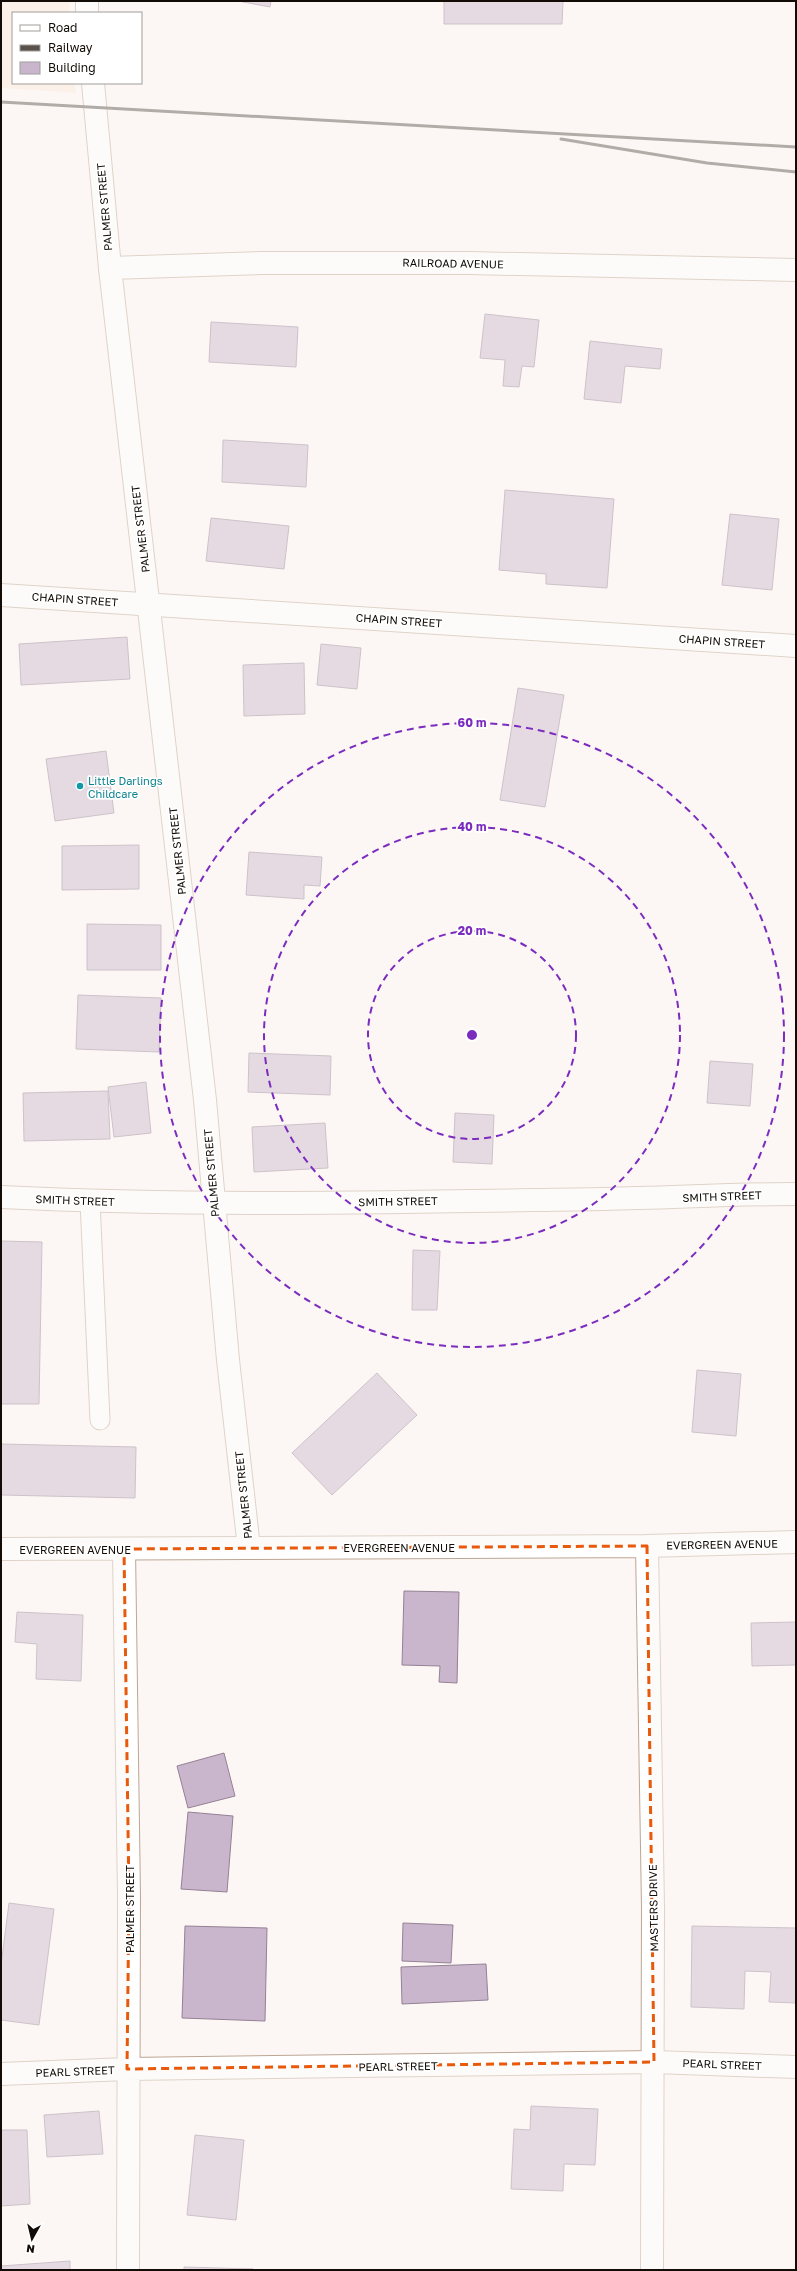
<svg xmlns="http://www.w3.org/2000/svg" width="797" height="2271" font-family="'Golos Text',sans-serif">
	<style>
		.built { fill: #fce8da }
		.building { fill: #cab6cc; stroke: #948195 }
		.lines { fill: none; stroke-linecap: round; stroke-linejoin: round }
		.service-casing { stroke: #bda694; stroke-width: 21 }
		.minor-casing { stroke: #bda694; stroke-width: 24 }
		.tertiary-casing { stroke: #bda694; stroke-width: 24 }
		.service { stroke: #fff; stroke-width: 19 }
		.minor { stroke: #fff; stroke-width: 22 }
		.tertiary { stroke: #fff; stroke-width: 22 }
		.rail { stroke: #58514c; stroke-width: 3 }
		.marked { fill: none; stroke: #e8590c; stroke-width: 3; stroke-dasharray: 8 5; stroke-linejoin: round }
		.ring { fill: none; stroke: #7b2cbf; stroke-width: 2; stroke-dasharray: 7 5 }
		.culture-dot { fill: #0f9aa8; stroke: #fff; stroke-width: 1.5 }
		.labels { text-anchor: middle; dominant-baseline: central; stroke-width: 3.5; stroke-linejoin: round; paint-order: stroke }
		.street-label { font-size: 11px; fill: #130b05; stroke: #fff }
		.culture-label { font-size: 11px; fill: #0d838f; stroke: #fff; text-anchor: start }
		.centre { fill: #7b2cbf; stroke: #fff; stroke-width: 2 }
		.ring-label { font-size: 12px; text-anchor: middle; font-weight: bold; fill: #7b2cbf; stroke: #fff; stroke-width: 3.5; stroke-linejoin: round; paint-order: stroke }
	</style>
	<rect width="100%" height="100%" fill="#fcf7f4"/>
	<path class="built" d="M1 1H69V13H13V83H75L76 93 1 88Z"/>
	<path class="building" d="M238 1H271L270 7Z
		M444 1H563L562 24H444Z
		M485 314 539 320 534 367 522 366 519 387 503 386 505 360 480 358Z
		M211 322 298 327 296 367 209 362Z
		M590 341 662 349 660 369 625 366 621 403 584 399Z
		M223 440 308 445 306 487 222 482Z
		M505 490 614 499 607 588 546 584V574L499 570Z
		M730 514 779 519 772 590 722 585Z
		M211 518 289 526 284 569 206 561Z
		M127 637 130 679 21 685 19 644Z
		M321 644 361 648 357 689 317 685Z
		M304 663 305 714 244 716 243 665Z
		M518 688 564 695 545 807 500 800Z
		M106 751 114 813 55 821 46 759Z
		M139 845V889L62 890V846Z
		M249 852 322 857 320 886 304 885V899L246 895Z
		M87 924 161 925V970H87Z
		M78 995 161 998 159 1052 76 1049Z
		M249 1053 331 1056 330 1095 248 1092Z
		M710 1061 753 1064 750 1106 707 1103Z
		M146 1082 151 1133 114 1137 108 1087Z
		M108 1091 110 1139 24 1141 23 1093Z
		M455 1113 494 1115 492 1164 453 1162Z
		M325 1123 328 1168 254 1172 252 1127Z
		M1 1241 42 1242 39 1404H1Z
		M413 1250 440 1251 437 1310H412Z
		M697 1370 741 1374 736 1436 692 1432Z
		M377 1373 417 1415 332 1495 292 1453Z
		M1 1444 136 1447 135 1498 1 1495Z
		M404 1591 459 1592 457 1683 439 1682 440 1666 402 1665Z
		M17 1612 83 1615 81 1681 36 1679 37 1644 15 1642Z
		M796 1622V1665L752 1666 751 1623Z
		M224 1753 235 1796 188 1808 177 1766Z
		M188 1812 233 1816 227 1892 181 1889Z
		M9 1903 54 1909 39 2025 1 2020V1965Z
		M403 1923 453 1925 451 1963 402 1961Z
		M185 1926 267 1928 265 2021 182 2018Z
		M692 1926 796 1928V2003L769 2002 771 1972 745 1971 744 2009 691 2007Z
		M486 1964 488 2000 402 2004 401 1967Z
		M531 2106 598 2109 595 2165 564 2164 563 2191 511 2189 514 2129 530 2130Z
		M99 2111 103 2154 47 2157 44 2115Z
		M1 2130H27L30 2204 1 2206Z
		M195 2135 244 2140 236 2220 187 2215Z
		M70 2261V2270H1V2266Z
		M184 2267 253 2269 184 2270Z"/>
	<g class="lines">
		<defs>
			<path id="service" d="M90 1201 100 1420"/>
			<path id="minor" d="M110 268 263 263H469L796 270
				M1 595 796 646
				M1 1197C202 1207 403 1202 604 1199 668 1198 732 1194 796 1194
				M1 1549 249 1548
				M124 1549 129 1897 128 2270
				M1 2074 127 2069 654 2062 796 2067"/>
			<path id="tertiary" d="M87 1V13
				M93 83 110 268 205 1100 228 1360 249 1548 647 1546 796 1542
				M647 1546 653 1908 652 2270"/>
		</defs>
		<use href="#service" class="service-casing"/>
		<use href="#minor" class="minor-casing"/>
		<use href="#tertiary" class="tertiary-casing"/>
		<use href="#service" class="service"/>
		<use href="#minor" class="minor"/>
		<use href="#tertiary" class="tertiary"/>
		<path class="rail" d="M1 102 796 147
			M561 139 707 163 796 172"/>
	</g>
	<path d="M0 0H797V2271H0ZM647 1546 654 2062 127 2069 129 1897 124 1549Z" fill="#fcf7f4" fill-opacity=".55" fill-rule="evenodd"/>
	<path class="marked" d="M647 1546 654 2062 127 2069 129 1897 124 1549Z"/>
	<g class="ring">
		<circle cx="472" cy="1035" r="104"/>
		<circle cx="472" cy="1035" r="208"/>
		<circle cx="472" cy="1035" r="312"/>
	</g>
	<circle class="culture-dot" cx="80" cy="786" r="4"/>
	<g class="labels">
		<g class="street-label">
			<text transform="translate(104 207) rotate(-95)">PALMER STREET</text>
			<text transform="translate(453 263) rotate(1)">RAILROAD AVENUE</text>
			<text transform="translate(140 529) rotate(-97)">PALMER STREET</text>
			<text transform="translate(75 599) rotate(4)">CHAPIN STREET</text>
			<text transform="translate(399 620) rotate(4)">CHAPIN STREET</text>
			<text transform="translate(722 641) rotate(4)">CHAPIN STREET</text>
			<text transform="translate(177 851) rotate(-96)">PALMER STREET</text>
			<text transform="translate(211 1173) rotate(-95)">PALMER STREET</text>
			<text transform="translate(722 1196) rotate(-2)">SMITH STREET</text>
			<text transform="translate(75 1200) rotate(2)">SMITH STREET</text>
			<text transform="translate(398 1201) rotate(-1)">SMITH STREET</text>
			<text transform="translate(243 1495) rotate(-96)">PALMER STREET</text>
			<text transform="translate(722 1544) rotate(-1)">EVERGREEN AVENUE</text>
			<text x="399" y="1547">EVERGREEN AVENUE</text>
			<text x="75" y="1549">EVERGREEN AVENUE</text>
			<text transform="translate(653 1908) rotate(-91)">MASTERS DRIVE</text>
			<text transform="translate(129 1909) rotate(-90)">PALMER STREET</text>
			<text transform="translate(722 2064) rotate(2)">PEARL STREET</text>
			<text transform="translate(398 2066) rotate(-1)">PEARL STREET</text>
			<text transform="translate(75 2071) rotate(-2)">PEARL STREET</text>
		</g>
		<g class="culture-label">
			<text x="88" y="780">Little Darlings<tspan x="88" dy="13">Childcare</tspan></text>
		</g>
	</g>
	<circle cx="472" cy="1035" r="6" class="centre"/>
	<g class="ring-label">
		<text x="472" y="727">60 m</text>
		<text x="472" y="831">40 m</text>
		<text x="472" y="935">20 m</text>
	</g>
	<rect width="797" height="2271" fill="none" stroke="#130b05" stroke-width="4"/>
	<rect x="12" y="12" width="130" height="72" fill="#ffffff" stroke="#a19d9b"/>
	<rect x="20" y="25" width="20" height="6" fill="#ffffff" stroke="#a19d9b"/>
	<text x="48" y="32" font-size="12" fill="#130b05">Road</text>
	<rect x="20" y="45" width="20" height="6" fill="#58514c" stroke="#a19d9b"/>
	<text x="48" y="52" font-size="12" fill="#130b05">Railway</text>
	<rect x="20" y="62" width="20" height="12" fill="#cab6cc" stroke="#a19d9b"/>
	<text x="48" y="72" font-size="12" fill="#130b05">Building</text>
	<g transform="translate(32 2239) rotate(188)" stroke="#ffffff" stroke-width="3" paint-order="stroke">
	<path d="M0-3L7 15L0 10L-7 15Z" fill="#130b05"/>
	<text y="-6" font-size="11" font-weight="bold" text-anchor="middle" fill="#130b05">N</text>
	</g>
</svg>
